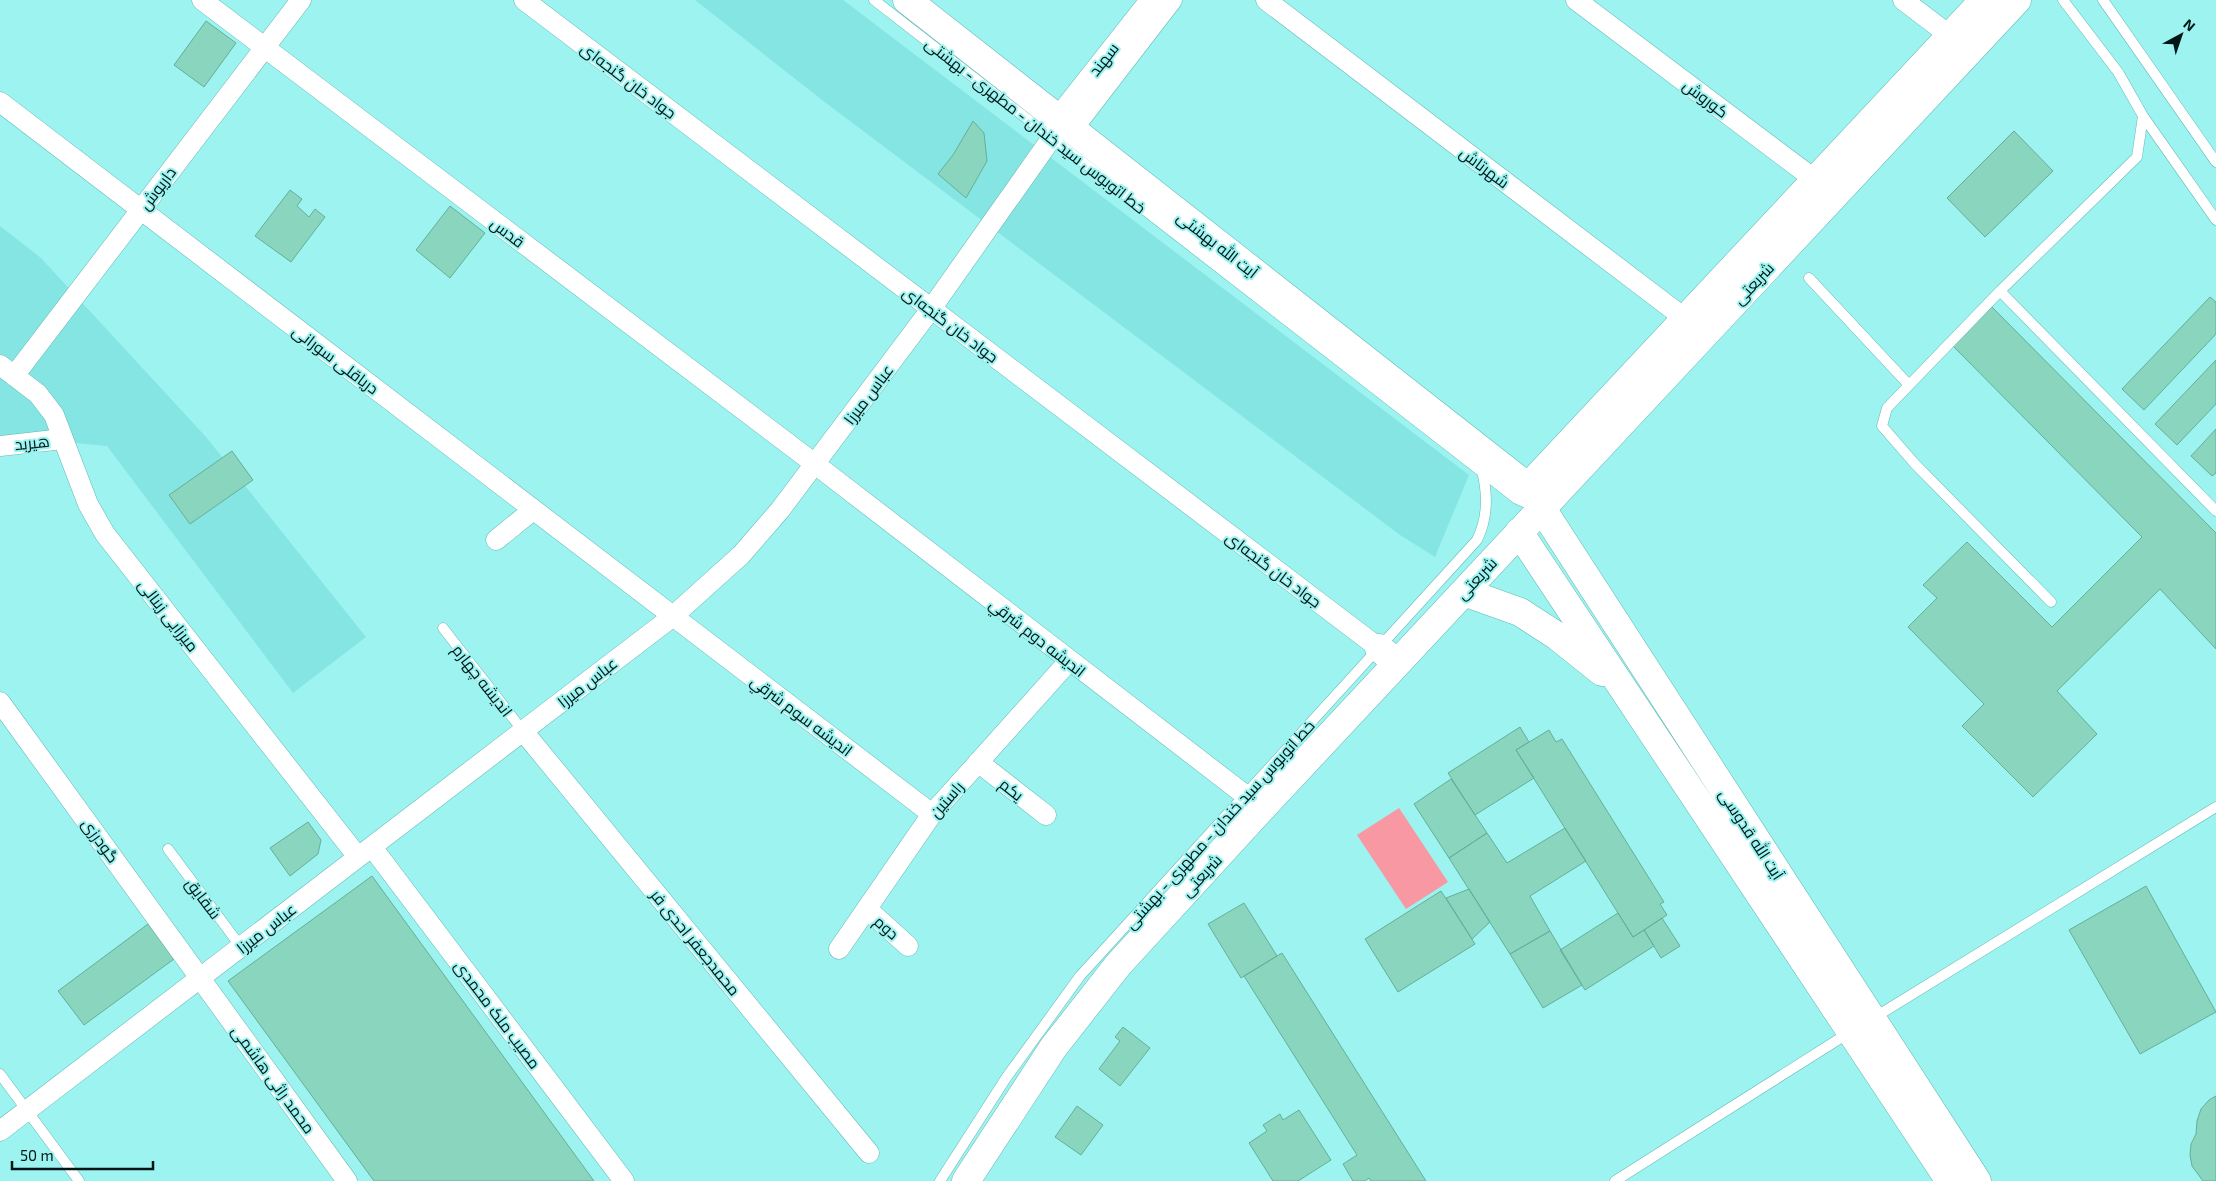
<svg xmlns="http://www.w3.org/2000/svg" width="2216" height="1181" font-family="'Exo 2',Cairo,sans-serif">
	<style>
		.built { fill: #85e5e2 }
		.green { fill: #f798a3 }
		.building { fill: #89d5be; stroke: #64af99 }
		.lines { fill: none; stroke-linecap: round; stroke-linejoin: round }
		.service-casing { stroke: #63b9b6; stroke-width: 11 }
		.minor-casing { stroke: #63b9b6; stroke-width: 21 }
		.primary-casing { stroke: #63b9b6; stroke-width: 29 }
		.service { stroke: #fff; stroke-width: 10 }
		.minor { stroke: #fff; stroke-width: 20 }
		.primary { stroke: #fff; stroke-width: 28 }
		.labels { text-anchor: middle; dominant-baseline: central; stroke-width: 4; stroke-linejoin: round; paint-order: stroke }
		.street-label { font-size: 16px; fill: #001616; stroke: #9df3f0 }
	</style>
	<rect width="100%" height="100%" fill="#9df3f0"/>
	<path class="built" d="M695 0H843L1469 475 1435 557 1400 535 822 100Z
		M0 226 41 258 206 437 366 637 293 693 107 446 0 436Z"/>
	<path class="green" d="M1399 808 1448 882 1406 909 1357 835Z"/>
	<path class="building" d="M206 21 236 43 204 87 174 65Z
		M973 121 984 133 987 161 966 198 938 174 953 155Z
		M2014 131 2053 171 1985 237 1947 198Z
		M290 190 302 199 297 206 309 217 315 209 325 217 291 262 255 236Z
		M450 206 485 233 450 278 416 250Z
		M2210 297 2216 302V334L2144 410 2122 389Z
		M1992 307 2216 533V649L2160 589 2057 691 2097 734 2033 797 1962 726 1984 704 1908 627 1937 598 1923 585 1967 542 2052 627 2142 537 1953 346Z
		M2216 360V404L2177 445 2155 424Z
		M2216 429V473L2212 476 2191 456Z
		M232 451 253 480 190 524 169 495Z
		M1520 727 1529 742 1516 750 1534 778 1475 815 1448 773Z
		M1549 730 1556 742 1562 739 1664 902 1660 904 1667 915 1633 937 1516 750Z
		M1451 779 1487 833 1449 858 1414 804Z
		M308 822 321 840 318 854 290 876 270 848Z
		M1565 828 1586 861 1530 896 1550 931 1510 954 1449 858 1487 833 1507 863Z
		M372 876 594 1181H374L228 981Z
		M2146 886 2216 1012 2140 1054 2069 930Z
		M1469 889 1490 922 1472 939 1446 898Z
		M1441 891 1475 944 1398 992 1365 939Z
		M1244 903 1277 956 1241 978 1208 924Z
		M1618 913 1633 937 1644 930 1654 946 1585 990 1560 950Z
		M1662 918 1680 946 1661 958 1644 930Z
		M148 924 174 959 84 1025 58 991Z
		M1550 931 1582 985 1543 1008 1510 954Z
		M1282 953 1426 1181H1371L1369 1178 1365 1181H1353L1343 1164 1357 1155 1244 976Z
		M1123 1027 1150 1048 1120 1086 1099 1069 1120 1041 1115 1037Z
		M2216 1096V1181H2203L2192 1166 2190 1155 2191 1144 2196 1134 2197 1121 2201 1109 2209 1100Z
		M1077 1106 1103 1125 1081 1155 1055 1137Z
		M1299 1110 1331 1160 1298 1181H1273L1249 1143 1267 1131 1263 1125 1280 1114 1283 1120Z"/>
	<g class="lines">
		<defs>
			<path id="service" d="M874 0 1517 499 1531 505
				M2063 0 2118 72 2143 116 2137 157 2000 291 2216 511
				M2103 0 2216 162
				M2143 116 2216 220
				M1809 278 1909 385
				M2000 291 1887 408 1882 426 1915 464 2051 602
				M443 628 523 731
				M168 849 241 947
				M1872 1019 2216 807
				M0 1074 79 1181
				M940 1181 1006 1078 1080 976 1477 540C1488 518 1488 495 1482 471
				M1615 1181 1850 1032"/>
			<path id="minor" d="M202 0 815 464 1262 808
				M524 0 1379 648
				M1266 0 1696 327
				M1576 0 1826 188
				M1903 0 1961 44
				M0 102 932 814
				M1057 118 1150 0
				M1072 130 1172 0
				M0 365 38 394 54 415 88 504 105 534 358 857
				M14 376 301 0
				M0 446 63 439
				M496 540 533 510
				M0 702 347 1181
				M523 731 869 1153
				M978 762 1046 815
				M372 847 624 1181
				M867 909 908 946
				M839 949 932 814 1069 661
				M0 1131 672 617 741 555 780 510 931 309 1063 122"/>
			<path id="primary" d="M907 0 1528 487 1977 1181
				M1528 487 1984 0
				M1519 532 1950 1181
				M1464 592 1520 612 1557 636 1602 672
				M1379 648 1397 663
				M966 1181 1053 1048 1118 965 1262 808 2017 0"/>
		</defs>
		<use href="#service" class="service-casing"/>
		<use href="#minor" class="minor-casing"/>
		<use href="#primary" class="primary-casing"/>
		<use href="#service" class="service"/>
		<use href="#minor" class="minor"/>
		<use href="#primary" class="primary"/>
	</g>
	<g class="labels">
		<g class="street-label">
			<text transform="translate(1103 59) rotate(-52)">سهند</text>
			<text transform="translate(629 80) rotate(37)">جواد خان گنجه‌ای</text>
			<text transform="translate(1706 98) rotate(37)">کوروش</text>
			<text transform="translate(1036 125) rotate(38)">خط اتوبوس سید خندان - مطهری - بهشتی</text>
			<text transform="translate(1485 167) rotate(37)">شهرتاش</text>
			<text transform="translate(157 188) rotate(-53)">داریوش</text>
			<text transform="translate(508 232) rotate(37)">قدس</text>
			<text transform="translate(1218 244) rotate(38)">آیت الله بهشتی</text>
			<text transform="translate(1753 283) rotate(-47)">شریعتی</text>
			<text transform="translate(951 324) rotate(37)">جواد خان گنجه‌ای</text>
			<text transform="translate(336 359) rotate(37)">دریاقلی سورانی</text>
			<text transform="translate(868 394) rotate(-53)">عباس میرزا</text>
			<text transform="translate(32 442) rotate(-6)">هیربد</text>
			<text transform="translate(1274 569) rotate(37)">جواد خان گنجه‌ای</text>
			<text transform="translate(1476 578) rotate(-47)">شریعتی</text>
			<text transform="translate(169 615) rotate(52)">میرزایی زینالی</text>
			<text transform="translate(1038 637) rotate(38)">انديشه دوم شرقي</text>
			<text transform="translate(483 680) rotate(52)">اندیشه چهارم</text>
			<text transform="translate(587 682) rotate(-38)">عباس میرزا</text>
			<text transform="translate(802 715) rotate(37)">اندیشه سوم شرقي</text>
			<text transform="translate(1012 789) rotate(38)">یکم</text>
			<text transform="translate(946 799) rotate(-49)">راستین</text>
			<text transform="translate(1219 824) rotate(-48)">خط اتوبوس سید خندان - مطهری - بهشتی</text>
			<text transform="translate(1752 834) rotate(57)">آیت الله قدوسی</text>
			<text transform="translate(101 840) rotate(54)">گودرزی</text>
			<text transform="translate(1201 875) rotate(-47)">شریعتی</text>
			<text transform="translate(204 898) rotate(53)">شقایق</text>
			<text transform="translate(887 927) rotate(42)">دوم</text>
			<text transform="translate(266 928) rotate(-38)">عباس میرزا</text>
			<text transform="translate(696 942) rotate(51)">محمدجعفر احدی فر</text>
			<text transform="translate(498 1014) rotate(53)">مصیب ملک محمدی</text>
			<text transform="translate(274 1079) rotate(54)">محمد راثی هاشمی</text>
		</g>
	</g>
	<g transform="translate(2181 35) rotate(40)" stroke="#9df3f0" stroke-width="4" paint-order="stroke">
	<path d="M0-4L9 19L0 12L-9 19Z" fill="#001616"/>
	<text y="-8" font-size="14" font-weight="bold" text-anchor="middle" fill="#001616">N</text>
	</g>
	<path d="M12 1161v8h141v-8" fill="none" stroke="#001616" stroke-width="2.5"/>
	<text x="20" y="1161" font-size="15" fill="#001616" stroke="#9df3f0" stroke-width="4" paint-order="stroke">50 m</text>
</svg>
